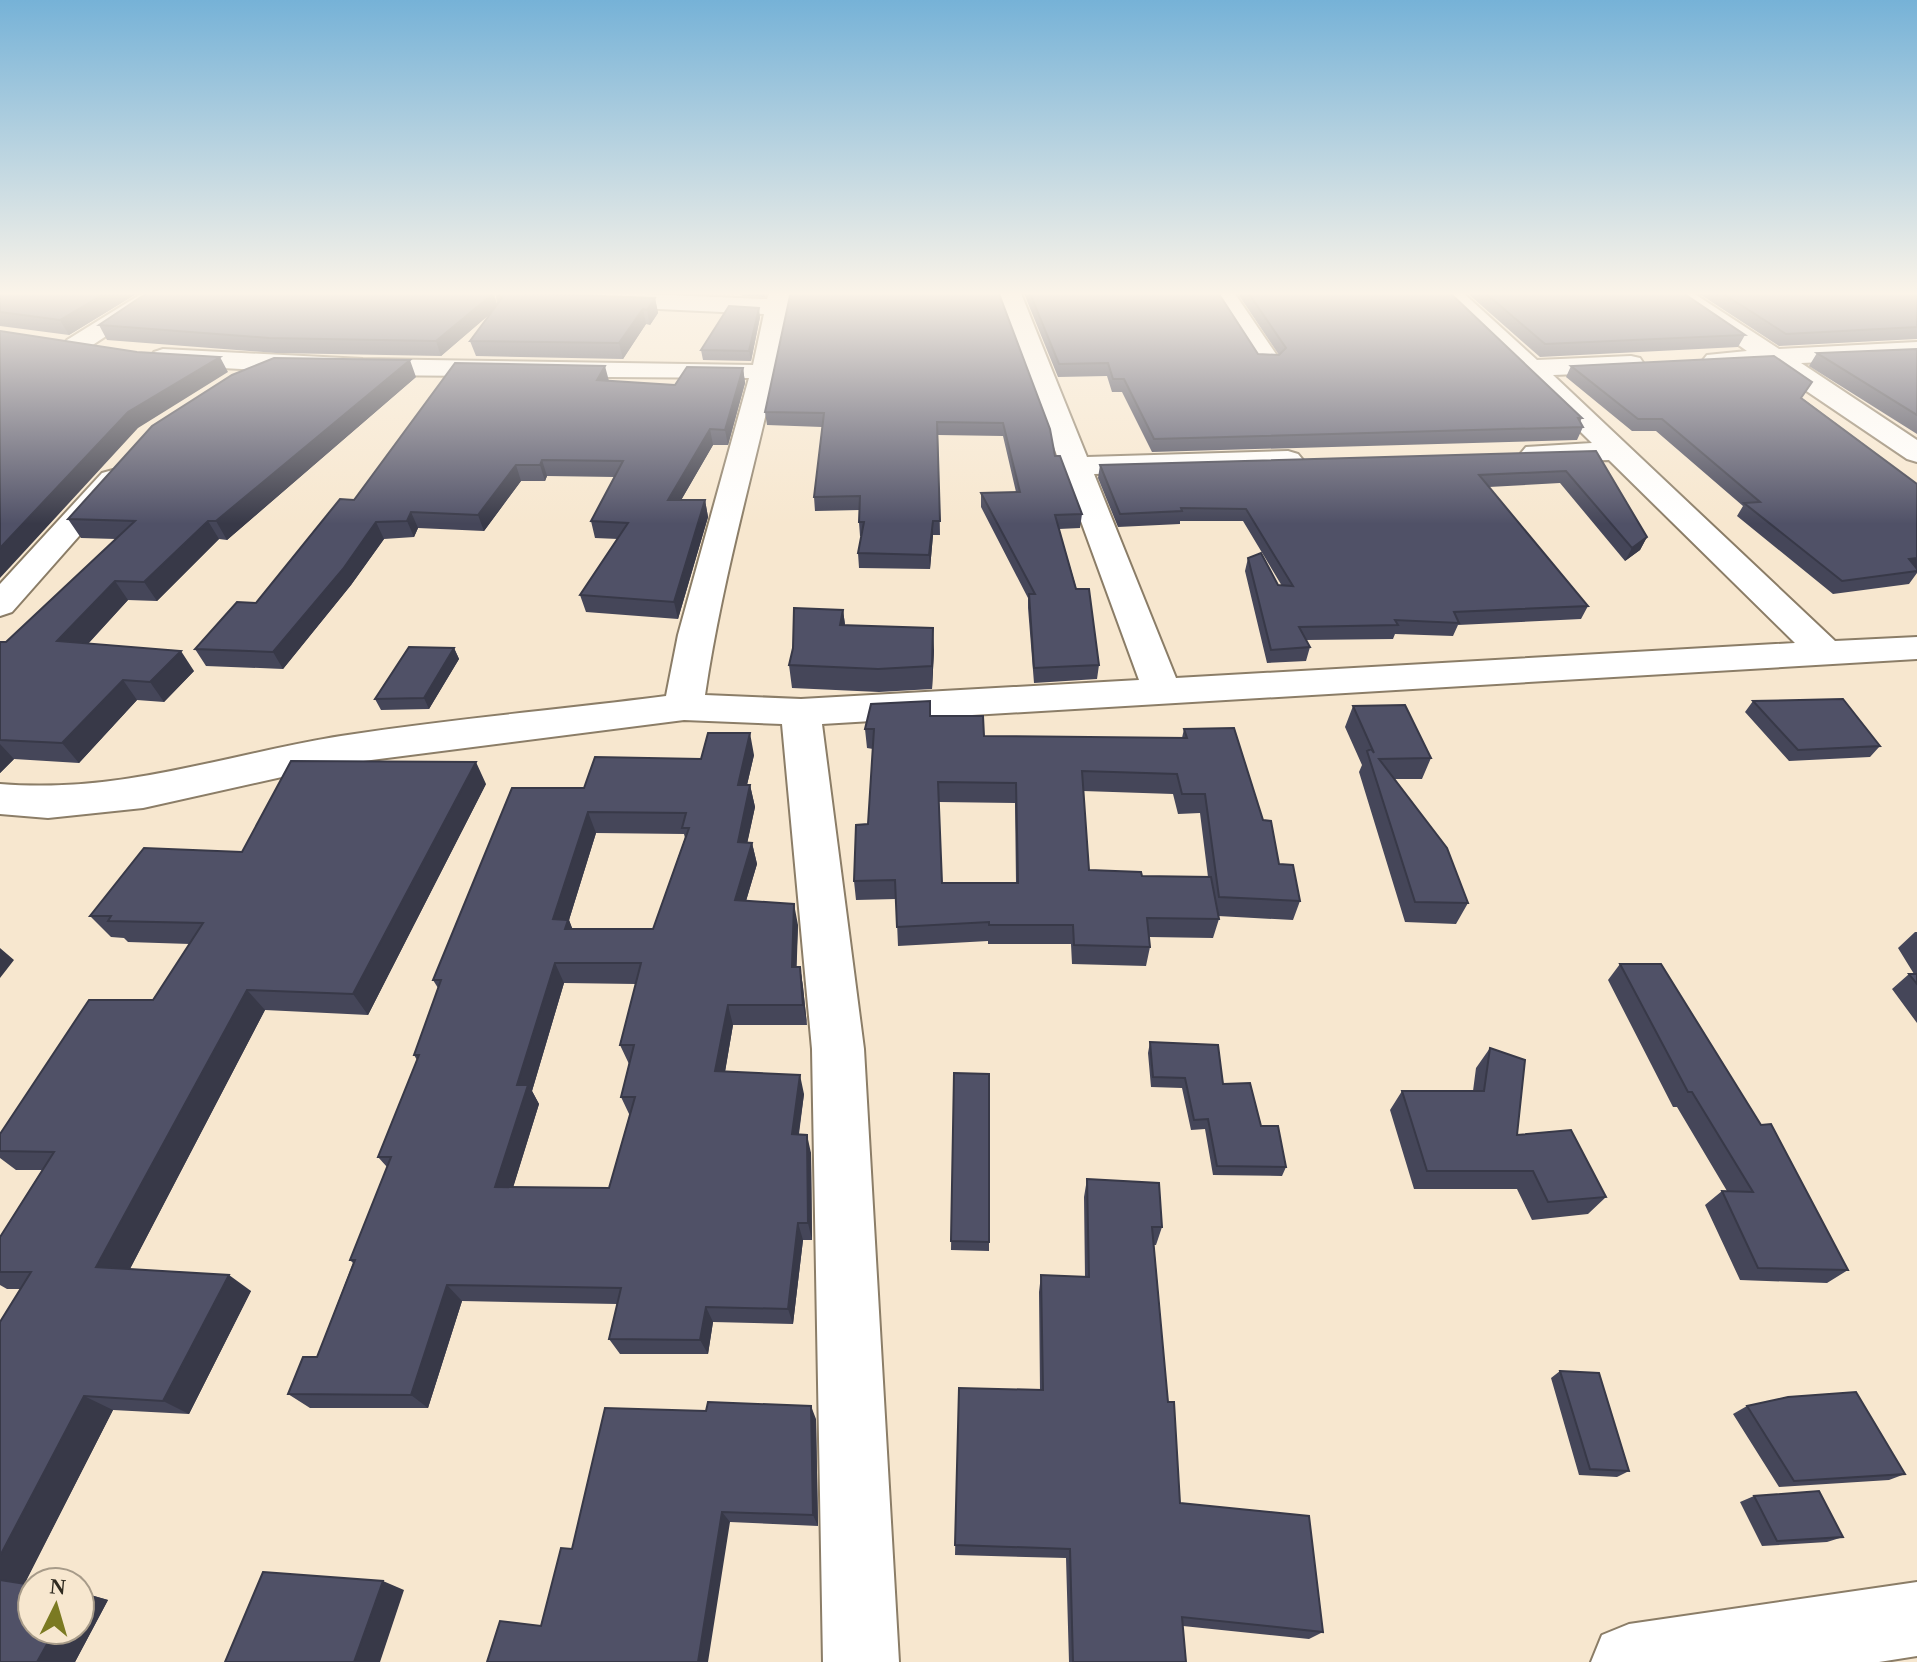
<svg xmlns="http://www.w3.org/2000/svg" width="1917" height="1662" font-family="'Times New Roman',serif">
	<style>
		.lines { fill: none; stroke-linecap: round; stroke-linejoin: round }
		.minor-casing { stroke: #8b7d67; stroke-width: 4 }
		.minor { fill: #fff; fill-rule: evenodd }
		.wall { fill: #454659; fill-rule: evenodd }
		.shaded-wall { fill: #383948 }
		.building { fill: #505167; stroke: #383948; stroke-width: 2; fill-rule: evenodd }
	</style>
	<rect width="100%" height="100%" fill="#f7e7cf"/>
	<g class="lines">
		<defs>
			<path id="minor" d="M146 291H174L85 350H67L63 345 67 340Z
				M770 291H793C767 426 725 559 705 695L801 699 1139 680 997 291H1020L1087 457 1288 451 1298 454 1303 460 1298 466 1288 469 1094 474 1176 678 1795 643 1609 460 1536 462 1526 459 1521 453 1526 447 1592 443 1437 291H1461L1537 360 1631 356 1640 358 1644 364 1640 370 1631 372 1553 375 1835 641 1917 637V659L822 724 864 1049 899 1662H823L812 1049 782 724 684 720 340 764 143 808 48 818 0 814V784C122 794 223 755 341 736 449 719 558 710 666 696L678 635 749 378 363 375 163 365 154 362 150 357 154 352 163 349 363 359 753 365 764 314 596 306 588 304 584 299 588 294 596 292 767 299Z
				M1211 291H1233L1280 360 1276 365H1258Z
				M1663 291H1690L1779 349 1917 342V358L1801 363 1917 440V462L1907 459 1768 365H1707L1703 360 1707 355 1747 351Z
				M113 470 124 473 128 479 124 485 12 612 0 616V584L102 473Z
				M1917 1582V1656L1879 1662H1591L1602 1635 1629 1624Z"/>
		</defs>
		<use href="#minor" class="minor-casing"/>
		<use href="#minor" class="minor"/>
	</g>
	<path class="wall" d="M0 291H141L69 335 0 326Z
		M601 291H674L672 293Z
		M741 291H768L765 297 742 296Z
		M998 291 1055 456 1082 514 1080 528 1059 529 1099 665 1097 679 1034 683 1028 608V598L981 507V493L1016 492 1003 436 938 435 940 535H933L930 569 859 568 858 553 861 536H860L859 522 860 510 815 511 814 497 822 427 767 425 765 412Z
		M1023 291H1217L1258 354 1279 355 1236 291H1448L1582 418 1580 422 1583 427 1577 440 1152 452 1122 392H1112L1107 376 1058 377Z
		M1465 291H1680L1745 335 1738 347 1540 357Z
		M1695 291H1917V339L1779 346Z
		M495 292 655 298 658 313 650 325 646 324 623 359 476 356 470 341 490 314 441 356 276 353 107 340 99 325 497 304Z
		M760 317 751 361 703 360 701 350Z
		M1917 349V434L1809 366 1817 353Z
		M1571 366 1802 398 1917 484V573L1909 584 1833 594 1737 516 1743 506 1656 431H1632L1566 377Z
		M743 368 745 383 728 445H713L681 500H705L708 517 678 619 586 612 580 595 618 539 595 538 591 521 615 477 547 476 545 481H521L484 531 418 528 414 537 384 539 351 585 283 669 206 666 195 649 256 603 354 500 608 381 675 385Z
		M416 377 227 540 219 539 157 601 128 600 88 644 194 671 164 702 137 700 79 763 14 759 0 773V642H6L116 539 81 538 68 519Z
		M1596 451 1647 537 1640 550 1625 561 1560 483 1489 487 1588 606 1581 619 1458 625 1453 636 1395 634 1393 639 1306 640 1310 647 1306 661 1267 663 1245 571 1248 558 1278 585 1282 586 1243 521H1180V524L1118 527 1098 478 1100 465Z
		M843 610 845 625 934 650 932 689 879 692 792 688 789 665Z
		M454 648 459 659 429 709 381 710 375 699Z
		M930 701 931 716 984 736 1182 738 1184 729 1263 820 1279 864 1300 901 1293 920 1218 916 1219 919 1213 938 1149 937 1150 947 1146 966 1072 964 1071 944H988V941L898 946 896 899 856 900 854 881 868 824 873 749 867 748 865 729ZM1083 791 1173 794 1178 814 1200 813 1208 877 1142 876 1089 870ZM939 802 1015 803 1016 883H942Z
		M1753 701 1880 746 1870 757 1789 761 1745 712Z
		M1353 706 1431 758 1422 779H1394L1468 903 1456 924 1405 922 1359 772 1362 765 1345 727Z
		M754 755 747 785H750L755 807 747 843H752L757 864 746 901 798 925 796 967H800L803 987 807 1025H733L725 1071 804 1094 799 1134 811 1153 812 1240H803L793 1324 713 1322 708 1354H620L609 1339 617 1304 462 1301 428 1408H310L288 1394 317 1357 353 1263 350 1260 387 1167 378 1157 417 1060 414 1055 438 988 433 980 584 788 701 759ZM596 833 684 834 685 838 653 929H572L569 920ZM564 983 636 984 620 1045 629 1064 621 1097 630 1116 609 1188 513 1187 539 1104 532 1091Z
		M486 784 368 1015 265 1010 130 1269 251 1291 189 1414 113 1410 24 1584 80 1630V1592L108 1600 75 1662H0L21 1289H7L0 1285V1237L42 1170H16L0 1158V1134L153 1000 190 944 128 942 124 938 111 937 90 916 242 852Z
		M1915 932H1917V1023L1892 989 1909 974H1914L1898 948Z
		M1620 964 1848 1270 1827 1283 1740 1280 1705 1205 1722 1191H1727L1677 1107H1673L1608 980Z
		M1150 1042 1223 1084 1261 1126 1286 1167 1282 1176 1213 1175 1205 1129 1191 1130 1182 1088 1151 1087 1148 1053Z
		M1490 1048 1517 1135 1606 1197 1588 1214 1532 1220 1517 1189H1414L1390 1110 1402 1091H1473L1476 1068Z
		M954 1073 989 1242V1251L951 1250Z
		M1087 1179 1162 1227 1156 1245H1154L1168 1402 1180 1503 1323 1632 1309 1639 1183 1626 1186 1662H1069L1066 1558 955 1555 959 1388 1040 1390 1039 1292 1041 1275 1085 1277 1084 1197Z
		M1560 1371 1629 1471 1617 1477 1579 1475 1551 1378Z
		M1747 1406 1905 1474 1889 1480 1779 1487 1733 1414Z
		M816 1419 818 1526 730 1522 541 1626 572 1549Z
		M1754 1496 1843 1537 1827 1542 1762 1546 1740 1502Z"/>
	<path class="shaded-wall" d="M109 291H141L69 335 60 320Z
		M494 293 498 307 441 356 436 341Z
		M655 298 658 313 650 325 647 310Z
		M759 308 760 317 751 361 749 351Z
		M643 309 646 324 623 359 619 343Z
		M220 357 228 372 138 428 0 578V548L128 412Z
		M410 360 416 377 227 540 216 521Z
		M605 366 609 381 597 380Z
		M743 368 745 383 728 445 725 430Z
		M710 429 713 445 672 516 668 500Z
		M542 460 547 476 545 481 540 465Z
		M516 465 521 481 484 531 478 515Z
		M705 500 708 517 678 619 674 602Z
		M411 512 418 528 414 537 407 521Z
		M208 521 219 539 157 601 144 582Z
		M933 521V535L930 569 929 555Z
		M376 522 384 539 351 585 283 669 273 652Z
		M1647 537 1640 550 1625 561 1632 548Z
		M1917 558V569L1909 559Z
		M115 581 128 600 72 661 57 641Z
		M843 610 846 632 840 625Z
		M933 628 934 650 932 689V666Z
		M454 648 459 659 429 709 424 698Z
		M181 651 194 671 164 702 150 682Z
		M123 680 137 700 79 763 62 743Z
		M750 733 754 755 742 806 738 785Z
		M0 744 14 759 0 773Z
		M476 762 486 784 368 1015 353 994Z
		M750 785 755 807 743 863 738 842Z
		M588 812 596 833 569 920 577 940 553 919Z
		M752 843 757 864 740 921 735 900Z
		M794 904 798 925 796 987 792 967Z
		M0 948 14 960 0 978Z
		M555 963 564 983 532 1091 539 1104 508 1204 495 1187 517 1085Z
		M800 967 803 987 807 1025 803 1005Z
		M247 990 265 1010 122 1284 96 1267Z
		M728 1005 733 1025 722 1090 715 1071Z
		M800 1075 804 1094 796 1152 792 1134Z
		M807 1135 811 1153 812 1240 808 1223Z
		M798 1223 803 1240 793 1324 788 1309Z
		M229 1275 251 1291 189 1414 163 1401Z
		M447 1285 462 1301 428 1408 411 1395Z
		M706 1307 713 1322 708 1354 700 1340Z
		M84 1396 113 1410 23 1587 0 1582V1556Z
		M811 1406 816 1419 818 1526 813 1515Z
		M722 1512 730 1522 708 1662H698Z
		M383 1581 404 1590 380 1662H354Z
		M80 1592 108 1600 75 1662H37L55 1630H80Z"/>
	<path class="building" d="M0 291H109L60 320 0 312Z
		M150 291H447L494 293 436 341 269 338 99 325Z
		M791 291H998L1050 429 1055 456H1060L1082 514 1055 515 1076 589H1089L1099 665 1034 668 1029 594H1035L981 493 1020 492 1003 423 937 422 940 521H933L929 555 858 553 864 522H859L860 496 814 497 824 413 765 412Z
		M1029 291H1217L1258 354 1279 355 1286 348 1247 291H1448L1582 418H1578L1583 427 1154 439 1124 379H1113L1108 363 1059 364Z
		M1483 291H1680L1745 335 1545 344Z
		M1719 291H1917V327L1786 334Z
		M495 292 655 298 647 310 643 309 619 343 470 341 502 298Z
		M729 306 759 308 749 351 701 350Z
		M0 331 137 352 220 357 128 412 0 548Z
		M1917 349V415L1817 353Z
		M1774 356 1812 382 1801 398 1917 484V558L1909 559 1917 569V571L1842 581 1744 503 1760 502 1662 419H1638L1571 366Z
		M274 358 410 360 216 521H208L144 582 115 581 57 641 181 651 150 682 123 680 62 743 0 740V642H6L135 521 68 519 152 426 232 375Z
		M455 363 605 366 597 380 675 385 687 367 743 368 725 430 710 429 668 500H705L674 602 580 595 628 523 591 521 623 461 542 460 540 465H516L478 515 411 512 407 521 376 522 343 569 273 652 195 649 237 602 256 603 340 499 354 500Z
		M1596 451 1647 537 1632 548 1566 471 1479 475 1588 606 1454 612 1459 623 1395 620 1398 625 1299 627 1310 647 1271 650 1248 558 1261 553 1278 585 1293 586 1246 509 1181 508 1182 511 1120 514 1100 465Z
		M794 608 843 610 840 625 933 628 932 666 878 669 789 665 793 648Z
		M409 647 454 648 424 698 375 699Z
		M1843 699 1880 746 1798 750 1753 701Z
		M930 701V716H983L984 736 1187 738 1184 729 1234 728 1263 820 1271 821 1279 864 1293 865 1300 901 1219 897 1205 794H1182L1177 774 1082 771 1089 870 1141 872 1142 876 1211 877 1219 919 1147 918 1150 947 1074 945 1073 925H989V922L897 927 895 880 854 881 856 825 868 824 874 729H865L871 704ZM938 782 1016 783 1018 883H942Z
		M1405 705 1431 758 1379 759 1447 848 1468 903 1415 902 1367 751 1371 749 1374 753 1353 706Z
		M708 733H750L738 785H750L738 842 752 843 735 900 794 904 792 967H800L803 1005H728L715 1071 800 1075 792 1134 807 1135 808 1223H798L788 1309 706 1307 700 1340 609 1339 621 1288 447 1285 411 1395 288 1394 303 1357H317L355 1260H350L391 1157H378L419 1055H414L441 980H433L512 788H584L595 757 701 759ZM588 812 686 813 682 828H689L653 929H565L568 920 553 919ZM555 963H641L620 1045H634L621 1097H635L609 1188 495 1187 528 1085H517Z
		M291 761 476 762 353 994 247 990 96 1267 229 1275 163 1401 84 1396 0 1556V1322L31 1272H0V1237L54 1152 0 1151V1134L89 1000H153L203 923 108 921 111 916H90L144 848 242 852Z
		M1620 964H1661L1761 1125 1771 1124 1848 1270 1758 1268 1722 1191 1753 1192 1692 1092H1688Z
		M1909 974H1917V984Z
		M1150 1042 1218 1045 1223 1084 1250 1083 1261 1126H1278L1286 1167 1217 1166 1208 1119 1194 1120 1185 1078 1153 1077Z
		M1490 1048 1525 1060 1517 1135 1571 1130 1606 1197 1548 1202 1533 1171H1427L1402 1091H1484Z
		M954 1073 989 1074V1242L951 1241Z
		M1087 1179 1159 1183 1162 1227H1152L1168 1402H1174L1180 1503 1309 1516 1323 1632 1182 1617 1186 1662H1073L1070 1549 955 1545 959 1388 1043 1390 1041 1275 1089 1277Z
		M1560 1371 1599 1373 1629 1471 1590 1469Z
		M1856 1392 1905 1474 1794 1481 1747 1406 1788 1397Z
		M708 1402 811 1406 813 1515 722 1512 698 1662H487L500 1621 541 1626 561 1548 572 1549 605 1408 706 1411Z
		M1819 1491 1843 1537 1777 1541 1754 1496Z
		M263 1572 383 1581 354 1662H225Z
		M0 1580 32 1585V1630H55L37 1662H0Z"/>
	<linearGradient id="sky" x2="0" y2="1"><stop stop-color="#76b2d7"/><stop offset="0.56" stop-color="#fbf4e9"/><stop offset="1" stop-color="#fbf4e9" stop-opacity="0"/></linearGradient>
	<rect width="1917" height="524" fill="url(#sky)"/>
	<g transform="translate(56 1606) rotate(5)"><circle r="38" fill="#f7e7cf" stroke="#a79b89" stroke-width="2"/>
	<path d="M0-6L14 30L0 20L-14 30Z" fill="#7b7a22"/>
	<text y="-12" font-size="22" font-weight="bold" text-anchor="middle" fill="#2f2a20">N</text>
	</g>
</svg>
